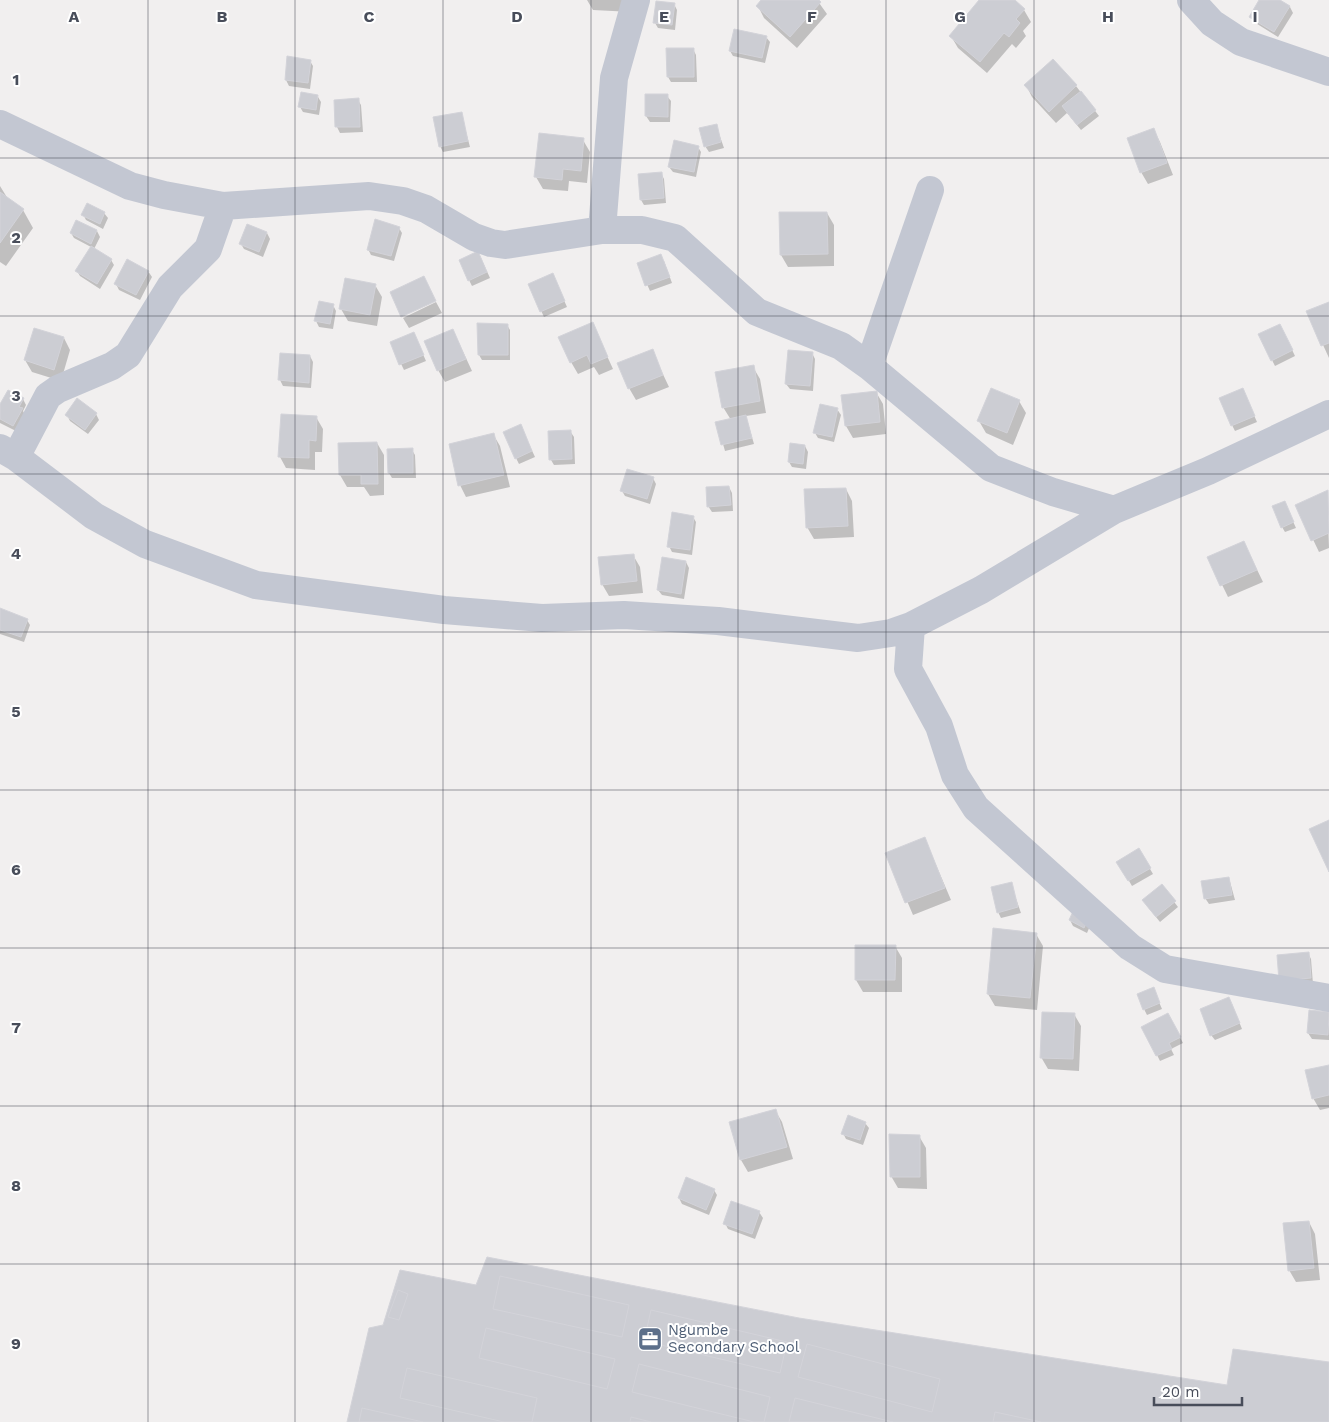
<svg xmlns="http://www.w3.org/2000/svg" width="1329" height="1422" font-family="'Work Sans',sans-serif">
	<style>
		.shadow { fill: #0003 }
		.building { fill: #cccdd3; stroke: #d3d3d9 }
		.lines { fill: none; stroke-linecap: round; stroke-linejoin: round }
		.minor { stroke: #c3c7d2; stroke-width: 28 }
		.grid { fill: none; stroke: #484d5a; stroke-width: 1; stroke-opacity: 0.55 }
		.labels { text-anchor: middle; dominant-baseline: central; stroke-width: 4; stroke-linejoin: round; paint-order: stroke }
		.service-label { font-size: 15px; fill: #4e5e75; stroke: #fff; text-anchor: start }
		.grid-label { font-size: 16px; text-anchor: middle; font-weight: bold; fill: #484d5a; stroke: #fff; stroke-width: 4; stroke-linejoin: round; paint-order: stroke }
	</style>
	<rect width="100%" height="100%" fill="#f1efef"/>
	<path class="shadow" d="M587 0H632V12L593 10Z
		M763 0H817L827 14 797 48 764 18 758 6Z
		M981 0H1013L1024 10 1031 22 1023 31 1026 36 1016 48 1012 44 987 73 958 48 951 36Z
		M1261 0H1278L1290 7 1293 13 1278 37 1254 22 1251 17Z
		M674 4 677 10 675 30 658 28 655 23Z
		M766 37 770 42 765 63 733 56 730 51Z
		M693 49 696 55 697 82H671L668 77Z
		M310 61 313 66 310 89 289 86 286 80Z
		M1026 85 1076 86 1099 116 1081 130 1067 113 1056 123 1032 97Z
		M667 96 671 101 670 122H650L646 116Z
		M318 97 321 102 319 115 303 112 300 107Z
		M358 100 361 105 363 132 340 133 337 127 335 101Z
		M461 113 470 147 443 152 440 146Z
		M716 125 724 148 709 152 705 146Z
		M1154 130 1160 142 1173 175 1148 184 1141 172Z
		M583 140 590 152 587 183 569 181 568 191 543 189 536 177Z
		M698 147 701 152 696 177 673 172 669 167Z
		M661 173 664 179 666 203 644 205 641 200Z
		M0 186 8 199 23 210 33 228 6 266 0 262Z
		M104 213 108 218 103 229 86 220 83 214Z
		M827 213 834 225V266L788 267 781 255Z
		M76 221 97 231 100 237 94 249 111 260 114 265 100 289 80 276 77 271 91 247 74 238 71 233Z
		M399 228 402 233 394 261 371 255 368 249Z
		M267 233 270 239 263 257 244 249 241 244Z
		M481 258 490 278 472 286 469 280Z
		M664 261 672 283 650 291 638 264Z
		M148 271 152 277 140 300 119 290 116 284Z
		M555 280 567 307 544 317 529 285Z
		M375 285 382 297 377 326 348 321 341 309Z
		M436 302 442 313 409 328 403 318Z
		M1329 303V358L1308 312Z
		M333 305 336 311 333 329 319 327 316 321Z
		M592 323 613 369 599 375 594 367 578 374 571 362Z
		M507 325 510 330V360H482L479 355Z
		M453 330 472 371 445 382 438 370Z
		M1283 331 1295 356 1275 366 1272 360Z
		M414 334 426 361 404 370 391 343Z
		M64 338 70 350 61 381 32 372 25 360Z
		M652 351 669 387 636 400 629 388Z
		M812 353 815 359 813 391 790 389 786 384Z
		M310 356 313 362 311 388 283 386 280 380Z
		M753 367 760 379 766 413 746 416 754 444 725 451 717 423 731 420 723 407Z
		M876 392 883 404 886 434 853 438 846 426 843 396Z
		M1245 395 1257 422 1235 431 1232 425Z
		M23 399 26 405 23 411 25 415 16 431 0 423V407Z
		M1019 401 1026 413 1013 445 986 433 979 421Z
		M837 409 841 415 834 442 818 438 815 433Z
		M96 414 99 420 88 434 70 421 67 415Z
		M316 417 323 429 322 452H315V470L286 468 280 457Z
		M523 431 535 457 519 464 516 458Z
		M570 431 574 437 575 464 554 465 551 460Z
		M493 434 500 446 510 487 466 497 460 485Z
		M377 443 384 455V495L370 496 364 487H347L340 475 339 444Z
		M805 446 808 452 806 469 792 467 789 462Z
		M412 450 415 455 416 478H392L389 473Z
		M653 478 656 484 650 504 625 496 622 491Z
		M729 487 732 493 733 511 712 512 708 506Z
		M846 489 852 501 854 537 814 539 807 527Z
		M1327 492 1329 548 1319 552 1297 506Z
		M1287 508 1296 528 1285 532 1282 527Z
		M693 517 696 522 692 555 672 552 669 546Z
		M633 555 640 567 643 593 609 596 602 584Z
		M1250 555 1263 582 1228 597 1209 558Z
		M686 562 689 568 684 599 662 595 658 590Z
		M0 610 27 620 30 625 24 642 0 634Z
		M925 839 951 900 913 915 887 854Z
		M1139 850 1153 874 1132 886 1118 862Z
		M1229 878 1235 900 1209 904 1205 898Z
		M1011 884 1021 913 1001 918 998 912Z
		M1162 886 1178 907 1160 922 1147 906Z
		M1093 919 1087 933 1073 926 1070 920Z
		M1036 934 1043 946 1037 1010 995 1006 988 994Z
		M895 946 902 958V992H863L856 980Z
		M1308 953 1311 959 1313 984 1284 986Z
		M1156 995 1162 1009 1147 1015 1144 1009Z
		M1232 1004 1242 1029 1215 1040 1211 1035Z
		M1310 1011 1329 1013V1040L1312 1039 1308 1033Z
		M1074 1014 1081 1026 1079 1071 1048 1069 1041 1057Z
		M1171 1020 1183 1043 1171 1049 1174 1055 1160 1061 1143 1027Z
		M1329 1066V1108L1320 1110 1313 1098Z
		M775 1110 782 1122 793 1159 748 1172 741 1160 731 1123Z
		M865 1123 869 1128 863 1145 846 1139 843 1133Z
		M919 1136 926 1148 927 1189 898 1188 891 1176Z
		M714 1190 717 1195 709 1215 682 1204 679 1198Z
		M759 1212 763 1218 755 1239 728 1229 725 1223Z
		M1309 1222 1315 1234 1320 1280 1296 1282 1289 1270Z"/>
	<path class="building" d="M761 0H819L821 2 790 37 756 6Z
		M979 0H1015L1025 9 1016 19 1020 23 1009 37 1004 33 980 62 949 36Z
		M1259 0H1280L1290 6 1274 32 1249 17Z
		M656 1 675 3 672 25 653 23Z
		M734 29 767 36 762 58 729 51Z
		M666 48H694V77H667Z
		M287 56 311 60 308 83 285 80Z
		M1053 59 1077 85 1049 112 1024 85Z
		M1081 91 1096 110 1077 125 1062 106Z
		M301 92 318 95 316 110 298 107Z
		M645 94H668V117L645 116Z
		M359 98 360 127H335L334 100Z
		M462 112 468 141 439 147 433 117Z
		M717 124 721 142 704 147 699 128Z
		M1154 128 1167 163 1140 173 1127 138Z
		M539 133 584 138 581 171 563 169 562 180 534 177Z
		M674 140 699 146 694 172 668 167Z
		M662 172 664 198 640 200 638 174Z
		M0 192 24 209 0 243Z
		M87 203 105 212 100 224 81 215Z
		M779 212H827L828 254 780 255Z
		M375 219 400 227 391 256 367 250Z
		M76 220 97 230 91 244 70 233Z
		M247 224 267 232 259 252 239 244Z
		M91 246 112 259 97 284 75 271Z
		M478 251 487 272 468 281 459 260Z
		M661 254 670 277 645 286 637 263Z
		M127 259 149 271 136 295 114 284Z
		M553 273 565 301 540 312 528 284Z
		M424 276 436 301 401 317 390 292Z
		M345 278 376 284 370 315 339 309Z
		M319 301 334 304 330 324 314 321Z
		M1329 302V343L1321 346 1306 311Z
		M593 322 608 357 591 364 587 355 570 363 558 337Z
		M477 323 508 324V355H478Z
		M1280 324 1293 350 1271 361 1258 334Z
		M34 328 64 337 54 370 24 360Z
		M453 329 466 359 437 371 424 341Z
		M414 332 424 355 399 365 390 342Z
		M653 349 663 375 628 389 617 363Z
		M788 350 813 352 810 386 785 384Z
		M280 353 310 355 309 383 278 380Z
		M754 365 760 401 722 408 715 372Z
		M991 388 1020 400 1007 433 977 421Z
		M1243 388 1255 416 1231 426 1219 398Z
		M8 390 24 398 19 407 23 408 13 426 0 419V404Z
		M877 391 880 422 845 426 841 395Z
		M77 398 97 413 85 430 65 415Z
		M820 404 838 408 832 437 813 433Z
		M281 414 317 416 316 441 309 440V458L278 457Z
		M746 415 752 438 721 445 715 422Z
		M521 424 532 451 515 459 503 432Z
		M571 430 572 459 549 460 548 431Z
		M494 433 504 475 458 486 449 444Z
		M377 442 378 484H361V475H339L338 443Z
		M790 443 805 445 803 464 788 462Z
		M413 448V473H388L387 449Z
		M627 469 654 477 647 499 620 491Z
		M729 486 731 505 707 507 706 487Z
		M846 488 848 526 806 528 804 489Z
		M1328 490 1329 533 1311 541 1295 505Z
		M1285 501 1294 522 1281 528 1272 506Z
		M672 512 694 516 690 550 667 547Z
		M1244 541 1257 570 1220 586 1207 557Z
		M634 554 637 581 601 585 598 557Z
		M662 557 686 561 681 594 657 590Z
		M0 608 28 619 21 637 0 630Z
		M1329 820V872L1309 829Z
		M925 837 945 888 905 903 885 853Z
		M1139 848 1151 868 1128 881 1116 862Z
		M1229 877 1232 895 1204 899 1201 881Z
		M1012 882 1018 907 997 913 991 887Z
		M1162 884 1176 901 1156 917 1142 900Z
		M1076 905 1091 913 1084 928 1069 920Z
		M993 928 1037 933 1030 998 987 994Z
		M855 945H896L895 980H855Z
		M1309 952 1311 978 1279 981 1277 955Z
		M1154 987 1160 1003 1143 1010 1137 994Z
		M1229 997 1240 1023 1210 1036 1200 1009Z
		M1309 1010 1329 1012 1328 1035 1307 1033Z
		M1042 1012 1075 1013 1073 1059 1040 1058Z
		M1168 1013 1181 1037 1169 1043 1172 1049 1156 1056 1141 1027Z
		M1329 1065V1095L1312 1099 1305 1070Z
		M776 1109 787 1147 740 1160 729 1122Z
		M848 1115 866 1122 860 1140 841 1134Z
		M889 1134 920 1135V1177H890Z
		M686 1177 715 1189 706 1210 678 1198Z
		M731 1201 760 1211 752 1234 723 1224Z
		M1309 1221 1314 1268 1288 1271 1283 1223Z
		M487 1257 799 1318 1227 1385 1233 1349 1329 1362V1422H347L369 1328 383 1325 400 1270 476 1285Z
		M500 1276 629 1305 622 1337 493 1309Z
		M398 1290 408 1294 399 1320 388 1317Z
		M651 1310 787 1342 780 1373 644 1341Z
		M486 1328 615 1359 607 1389 479 1358Z
		M807 1344 940 1379 932 1412 798 1377Z
		M639 1364 770 1397 764 1422H754L632 1392Z
		M407 1368 537 1398 532 1422H504L400 1398Z
		M795 1398 893 1422H789Z
		M362 1408 423 1422H359Z
		M995 1412 1041 1422H993Z
		M631 1417 651 1422H630Z"/>
	<g class="lines">
		<path class="minor" d="M1191 0 1212 23 1241 42 1329 72
			M0 124 130 186 164 195 223 206 369 196 403 201 426 209 474 237 491 243 505 245 602 230H642L675 238 757 312 841 346 869 366 991 468 1053 492 1114 510
			M602 230 614 78 636 0
			M869 366 930 190
			M0 448 16 457 94 516 145 544 256 585 444 610 542 618 624 615 718 621 858 638 891 633 911 626 981 590 1114 510 1208 471 1329 414
			M16 457 48 396 58 389 112 366 128 355 170 287 208 249 223 206
			M911 626 908 669 939 726 955 775 976 808 1130 947 1165 969 1329 998"/>
	</g>
	<path class="grid" d="M148 0V1422M295 0V1422M443 0V1422M591 0V1422M738 0V1422M886 0V1422M1034 0V1422M1181 0V1422M0 158H1329M0 316H1329M0 474H1329M0 632H1329M0 790H1329M0 948H1329M0 1106H1329M0 1264H1329"/>
	<defs>
		<symbol id="office-square" viewBox="-11 -11 22 22"><rect x="-9" y="-9" width="18" height="18" rx="4" fill="#5c6f8a" stroke="#fff"/><path d="M-6-3h4V-5.5h4V-3h4V5H-6ZM-1-4.5V-3h2v-1.5ZM-6 0V1H6V0Z" fill="#fff"/></symbol>
	</defs>
	<g fill-rule="evenodd">
		<use href="#office-square" x="636" y="1325" width="28" height="28"/>
	</g>
	<g class="labels">
		<g class="service-label">
			<text x="668" y="1330">Ngumbe<tspan x="668" dy="17">Secondary School</tspan></text>
		</g>
	</g>
	<g class="grid-label">
		<text x="74" y="22">A</text>
		<text x="222" y="22">B</text>
		<text x="369" y="22">C</text>
		<text x="517" y="22">D</text>
		<text x="664" y="22">E</text>
		<text x="812" y="22">F</text>
		<text x="960" y="22">G</text>
		<text x="1108" y="22">H</text>
		<text x="1255" y="22">I</text>
		<text x="16" y="85">1</text>
		<text x="16" y="243">2</text>
		<text x="16" y="401">3</text>
		<text x="16" y="559">4</text>
		<text x="16" y="717">5</text>
		<text x="16" y="875">6</text>
		<text x="16" y="1033">7</text>
		<text x="16" y="1191">8</text>
		<text x="16" y="1349">9</text>
	</g>
	<path d="M1154 1397v8h88v-8" fill="none" stroke="#484d5a" stroke-width="2.5"/>
	<text x="1162" y="1397" font-size="15" fill="#484d5a" stroke="#ffffff" stroke-width="4" paint-order="stroke">20 m</text>
</svg>
